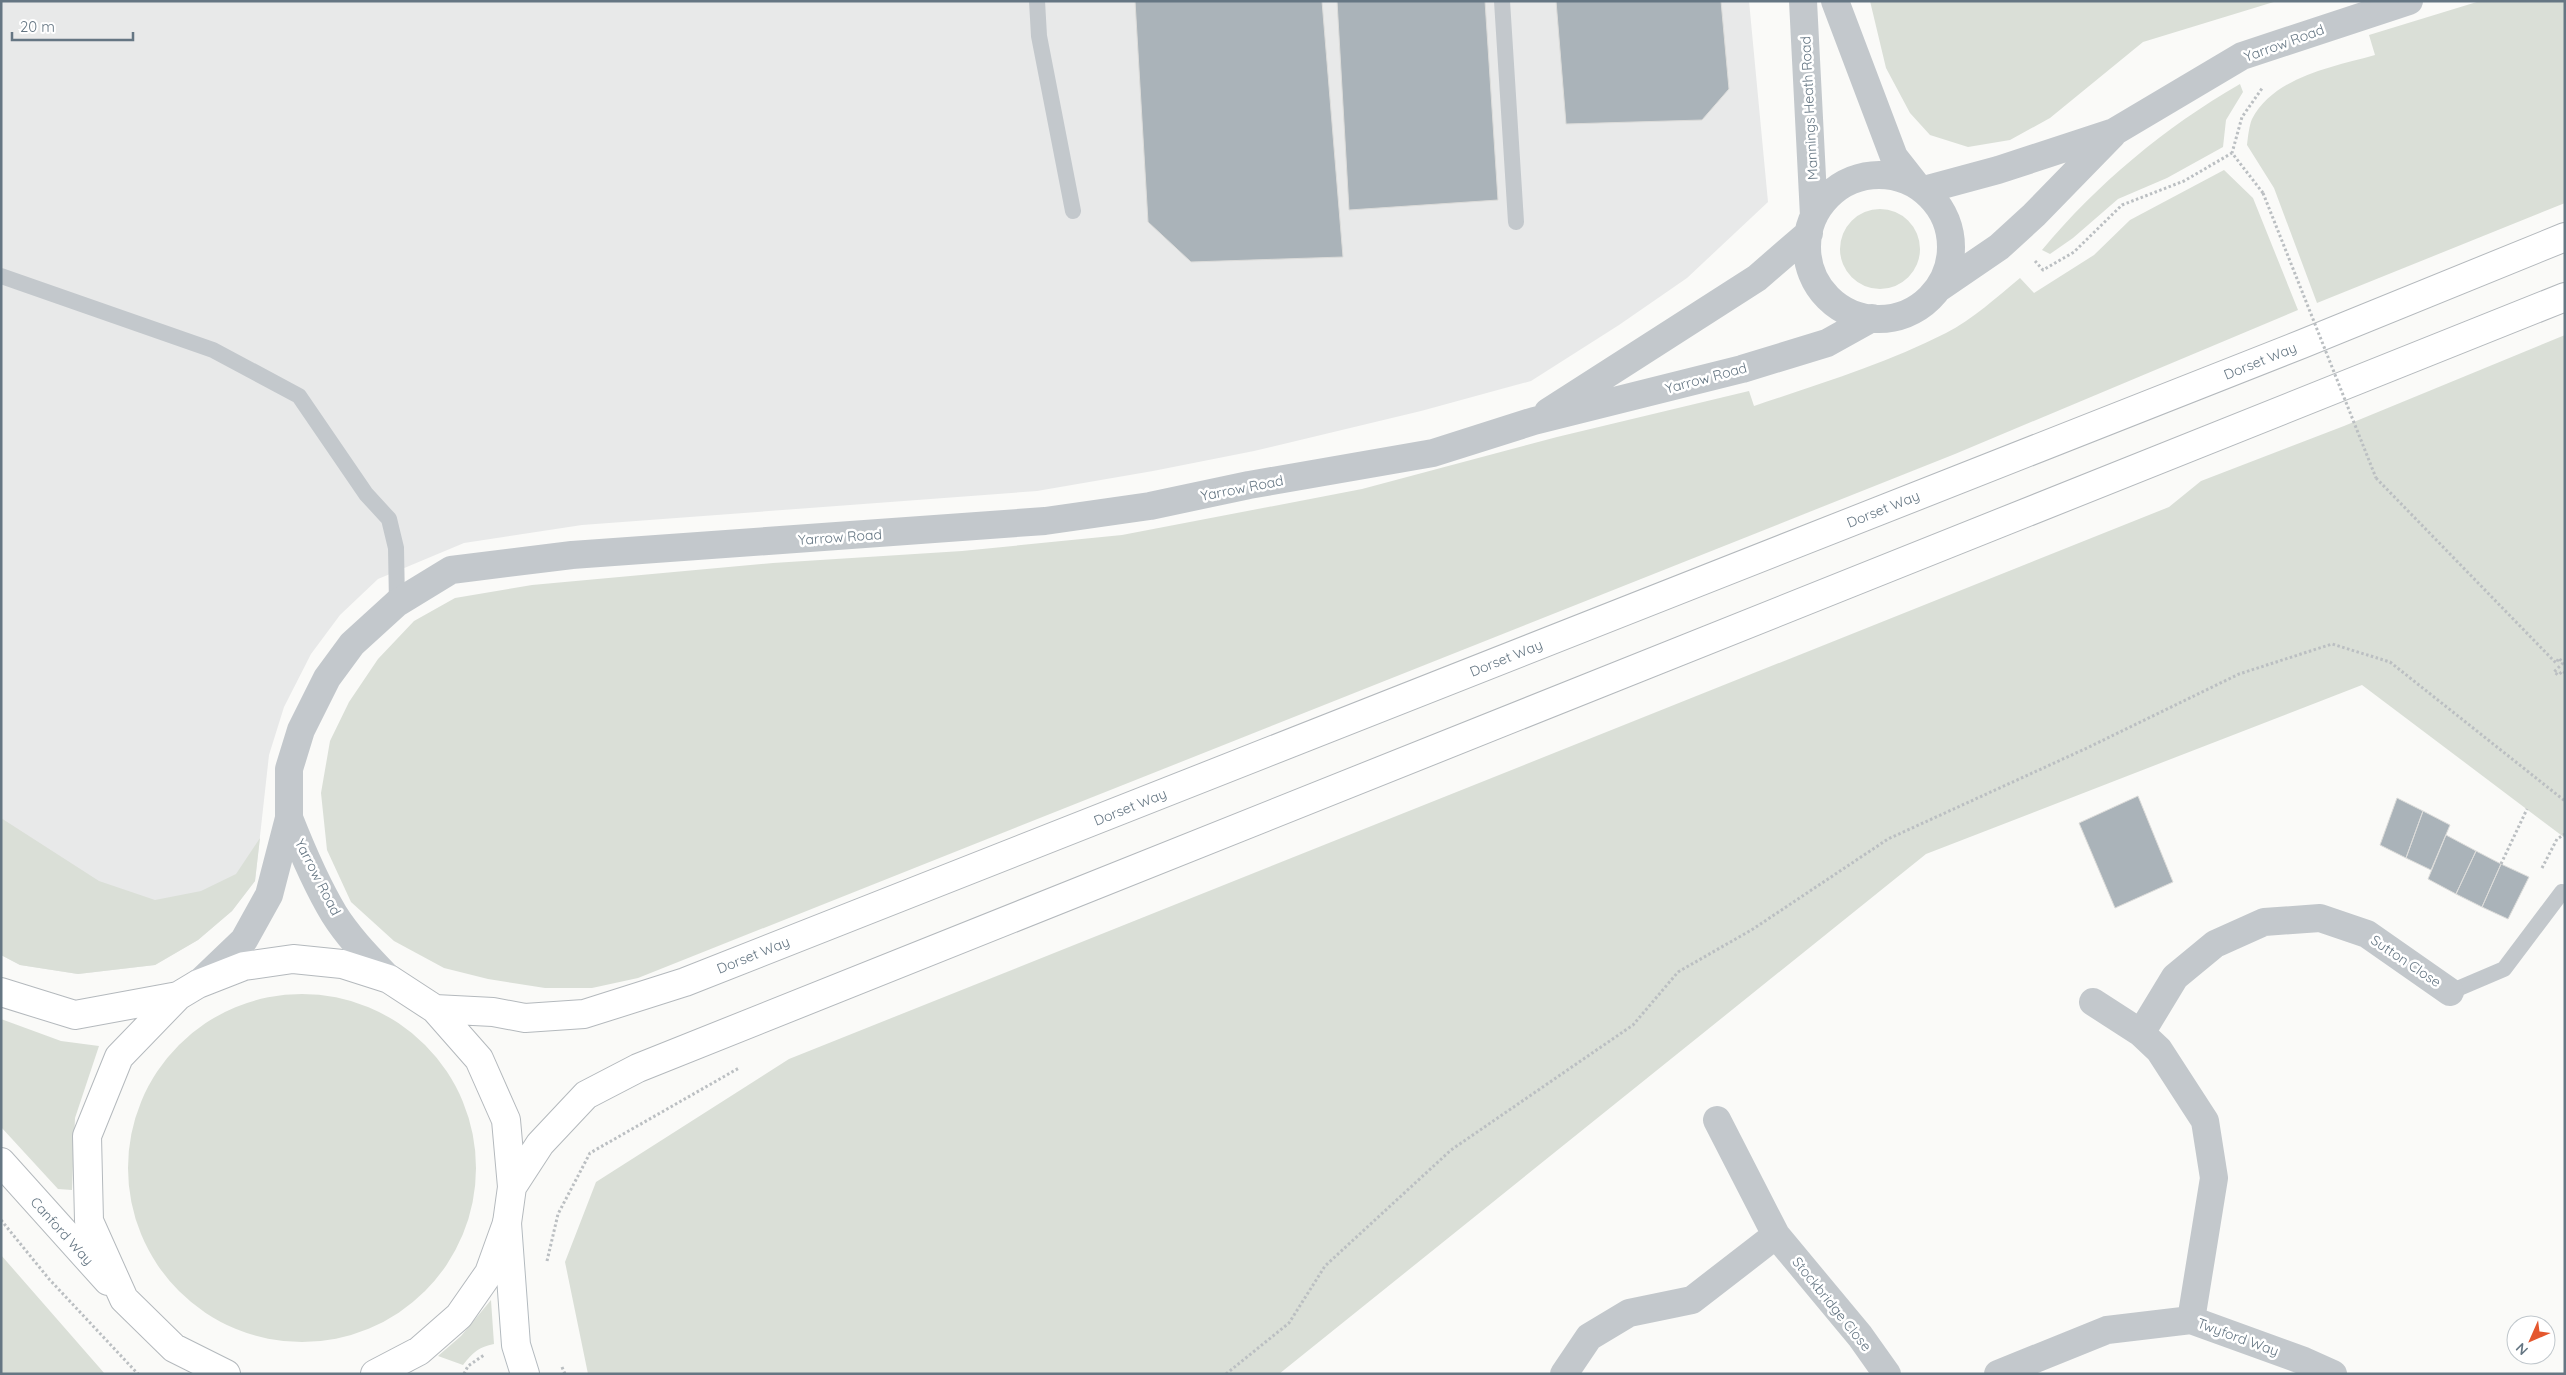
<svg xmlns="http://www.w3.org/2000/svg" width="2566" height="1375" font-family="Quicksand,sans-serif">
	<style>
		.built { fill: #e8e9e9 }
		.green { fill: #dadfd7 }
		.building { fill: #aab3b9; stroke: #dcdcda }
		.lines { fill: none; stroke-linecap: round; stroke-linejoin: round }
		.secondary-casing { stroke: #b3babf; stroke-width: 30 }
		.trunk-casing { stroke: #b4b9bd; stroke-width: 30 }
		.path { stroke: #bbbfc2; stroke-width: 3; stroke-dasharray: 2.5 2.5; stroke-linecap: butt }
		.service { stroke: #c3c8cc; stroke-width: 16 }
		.minor { stroke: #c3c8cc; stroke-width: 28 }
		.tertiary { stroke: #c3c8cc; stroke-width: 28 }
		.secondary { stroke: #fff; stroke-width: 28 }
		.trunk { stroke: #fff; stroke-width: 28 }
		.path-bridge { stroke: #bbbfc2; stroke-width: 3; stroke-dasharray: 2.5 2.5; stroke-linecap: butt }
		.labels { text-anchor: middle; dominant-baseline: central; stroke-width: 5; stroke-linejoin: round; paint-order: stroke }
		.street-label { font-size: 14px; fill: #657683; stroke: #fff }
	</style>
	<rect width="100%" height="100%" fill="#fafaf8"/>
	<path class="built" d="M1 1H1749L1768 202 1687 278 1619 325 1531 381 1421 411 1254 451 1153 471 1037 491 582 525 464 543 378 579 340 615 311 654 284 707 269 755 255 881 232 911 198 940 155 965 78 974 20 965 1 955Z"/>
	<path class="green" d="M1870 1H2277L2143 42 2050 118 2010 140 1968 147 1930 135 1910 113 1886 68Z
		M2480 1H2565V203L2317 303 2274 188 2247 145C2248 137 2249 126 2252 119 2275 76 2333 67 2375 55L2369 35Z
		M2240 84 2243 92 2226 120 2223 147 2167 178 2118 199 2073 238 2050 254 2042 250C2097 184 2165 127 2240 84Z
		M2224 170 2253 198 2298 310 1955 454 638 978 592 988H545L488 979 444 968 394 941 351 902 327 850 321 793 330 741 349 702 378 659 414 621 455 598 532 585 773 563 962 551 1122 535 1362 489 1557 437 1749 391 1754 406C1819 384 1885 364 1946 333 1973 319 1997 297 2020 278L2034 293 2094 255 2130 220Z
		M1840 249a40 40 0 1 1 80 0a40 40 0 1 1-80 0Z
		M2565 335V838L2362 685 1926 854 1279 1374H588L565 1262 596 1182 789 1059 2169 507 2201 481 2344 426Z
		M1 818 99 881 155 900 201 891 236 874 260 838 255 881 232 911 198 940 155 965 78 974 20 965 1 955Z
		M128 1168a174 174 0 1 1 348 0a174 174 0 1 1-348 0Z
		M1 1019 61 1041 99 1046 75 1118 72 1190 58 1189 1 1127Z
		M1 1255 105 1374H1Z
		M491 1300 494 1344C479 1347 473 1352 463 1365L438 1356 461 1336Z"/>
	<path class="building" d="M1135 1H1322L1343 257 1191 262 1148 222Z
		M1337 1H1485L1498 200 1349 210Z
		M1556 1H1721L1729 89 1702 120 1566 124Z
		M2138 796 2173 882 2115 908 2079 823Z
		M2397 798 2423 811 2406 858 2380 845Z
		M2423 811 2450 825 2431 870 2406 858Z
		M2446 835 2476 851 2456 894 2428 879Z
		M2476 851 2501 864 2482 907 2456 894Z
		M2501 864 2529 877 2508 919 2482 907Z"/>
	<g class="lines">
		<defs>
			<path id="secondary" d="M507 1223 516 1345 525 1374"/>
			<path id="trunk" d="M1 992 75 1015 178 996
				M435 1009 493 1012 525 1018 584 1014 685 982 2302 344 2565 237
				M1 1162 108 1281
				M512 1187 540 1144 586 1095 638 1068 2565 297
				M226 1374 174 1348 124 1299 89 1221 87 1136 119 1057 178 996 198 984 244 966 293 959 342 964 389 979 435 1009 479 1059 506 1120 512 1187 507 1223 489 1273 459 1316 419 1351 375 1374"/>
		</defs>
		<use href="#secondary" class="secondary-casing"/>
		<use href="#trunk" class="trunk-casing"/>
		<path class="path" d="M2263 193 2232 153 2242 117 2263 87
			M2035 261 2043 270 2074 252 2122 205 2184 181 2232 153
			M2376 478 2556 663 2559 658 2563 663 2554 672 2558 675 2563 671 2565 673
			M2501 864 2527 809
			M2542 868 2557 839 2565 834
			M1 1220 49 1279 138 1374
			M547 1261 558 1214 590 1153 739 1068
			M562 1367 565 1374
			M464 1374 468 1366 484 1355
			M1226 1374 1289 1323 1325 1266 1451 1150 1633 1025 1678 972 1753 929 1888 839 2087 748 2239 674 2332 644 2390 662 2565 801"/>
		<path class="service" d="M1037 1 1039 36 1073 211
			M1502 1 1516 222
			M1 276 213 350 299 396 366 494 389 519 396 548 397 603
			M2450 992 2504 969 2562 892 2565 894"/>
		<path class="minor" d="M2093 1002 2141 1033
			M1717 1120 1776 1235 1860 1336 1887 1374
			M2191 1320 2214 1178 2205 1121 2159 1050 2141 1033 2175 977 2215 944 2264 922 2320 918 2367 934 2450 992
			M1564 1374 1589 1337 1629 1313 1692 1300 1776 1235
			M1998 1374 2107 1330 2191 1320 2304 1361 2333 1374"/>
		<path class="tertiary" d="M1803 1 1814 216
			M1835 1 1894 157 1916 185
			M1807 247a72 72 0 1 1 144 0a72 72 0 1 1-144 0Z
			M1924 190 1998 170 2114 132 2242 56 2409 1
			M1939 288 1999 247 2034 215 2112 135
			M1548 412 1757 278 1809 233
			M289 818C302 851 316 884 334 914 349 938 370 959 389 979
			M198 984 244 940 269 895 289 818V769L301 730 327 678 352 644 397 603 451 570 572 555 1045 521 1150 506 1249 485 1433 453 1534 421 1742 369 1827 343 1872 318"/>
		<use href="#secondary" class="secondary"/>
		<use href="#trunk" class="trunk"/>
		<path class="path-bridge" d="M2263 193 2376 478"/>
	</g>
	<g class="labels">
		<g class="street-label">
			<text transform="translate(2284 43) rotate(-20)">Yarrow Road</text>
			<text transform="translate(1809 108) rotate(-93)">Mannings Heath Road</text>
			<text transform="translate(2260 361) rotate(-22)">Dorset Way</text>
			<text transform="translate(1706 378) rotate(-15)">Yarrow Road</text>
			<text transform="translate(1242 488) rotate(-11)">Yarrow Road</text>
			<text transform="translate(1883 509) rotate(-22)">Dorset Way</text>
			<text transform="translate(840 537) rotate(-4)">Yarrow Road</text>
			<text transform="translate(1506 658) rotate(-22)">Dorset Way</text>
			<text transform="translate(1130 807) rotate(-22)">Dorset Way</text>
			<text transform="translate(318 877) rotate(63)">Yarrow Road</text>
			<text transform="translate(753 955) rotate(-22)">Dorset Way</text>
			<text transform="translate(2406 961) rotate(34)">Sutton Close</text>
			<text transform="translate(62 1231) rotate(48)">Canford Way</text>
			<text transform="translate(1832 1304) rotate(51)">Stockbridge Close</text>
			<text transform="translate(2238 1337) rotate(20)">Twyford Way</text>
		</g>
	</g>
	<rect width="2566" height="1375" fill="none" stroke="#657683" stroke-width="5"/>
	<g transform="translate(2531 1340) rotate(225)"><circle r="24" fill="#ffffff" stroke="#c1c8cd"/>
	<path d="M0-4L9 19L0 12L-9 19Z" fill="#e4572e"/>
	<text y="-8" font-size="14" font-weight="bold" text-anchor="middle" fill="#657683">N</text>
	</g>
	<path d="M12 32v8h121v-8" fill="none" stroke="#657683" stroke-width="2.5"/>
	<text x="20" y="32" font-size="15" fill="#657683" stroke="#ffffff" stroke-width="4" paint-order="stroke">20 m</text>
</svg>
